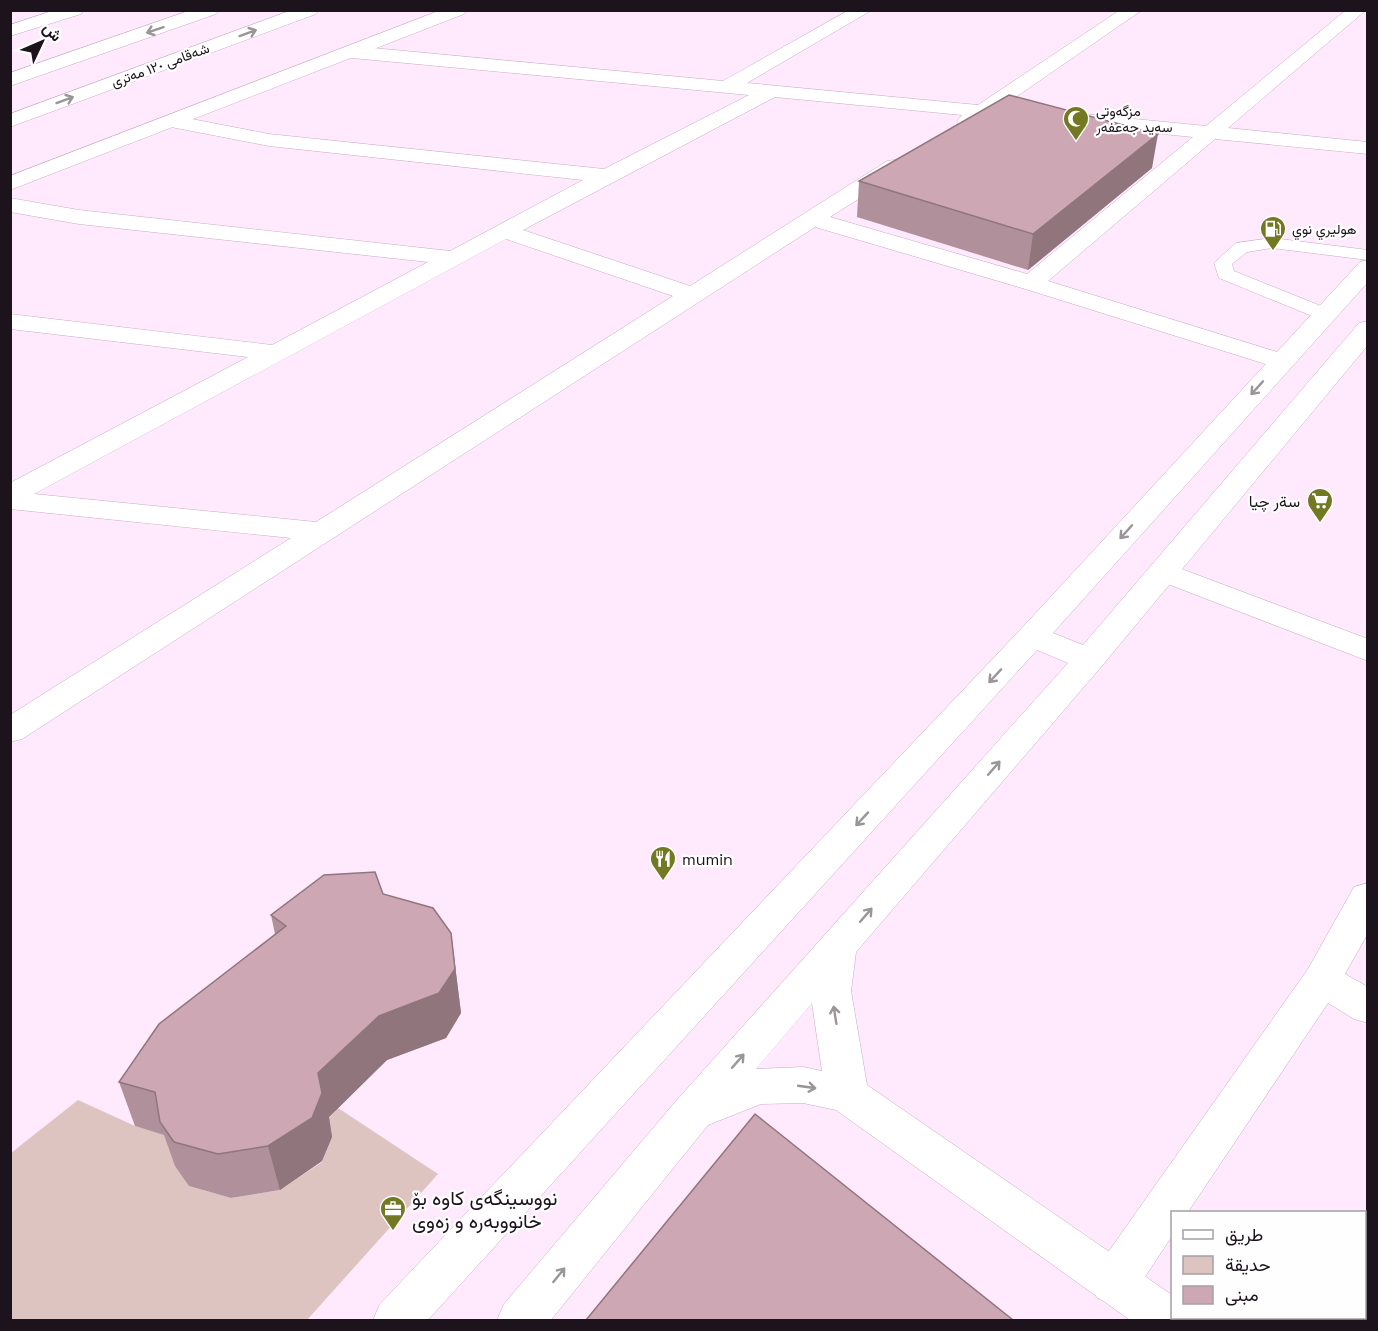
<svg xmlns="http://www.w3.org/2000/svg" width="1378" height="1331" font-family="'Space Grotesk',Vazirmatn,sans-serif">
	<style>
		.green { fill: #dec4c0 }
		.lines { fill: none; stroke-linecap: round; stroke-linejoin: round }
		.lane-casing { stroke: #c6acc3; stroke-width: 1 }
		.street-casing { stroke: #c6acc3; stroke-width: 1 }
		.secondary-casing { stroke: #c6acc3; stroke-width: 1 }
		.highway-casing { stroke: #c6acc3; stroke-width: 1 }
		.lane { fill: #fff; fill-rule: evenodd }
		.street { fill: #fff; fill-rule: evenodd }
		.secondary { fill: #fff; fill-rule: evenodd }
		.highway { fill: #fff; fill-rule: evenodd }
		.wall { fill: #b0909a }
		.shaded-wall { fill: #90757d }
		.building { fill: #cda7b3; stroke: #90757d; stroke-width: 1.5 }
		.oneway { stroke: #999599 }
		.labels { text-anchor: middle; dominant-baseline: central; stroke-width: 4.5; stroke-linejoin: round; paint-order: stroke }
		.far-street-label { font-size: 14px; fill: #1c131c; stroke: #fefefe }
		.far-poi-label { font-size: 14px; fill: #1c131c; stroke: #fefefe; text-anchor: start }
		.poi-label { font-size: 16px; fill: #1c131c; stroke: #fefefe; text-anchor: end }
		.near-poi-label { font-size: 20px; fill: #1c131c; stroke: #fefefe; text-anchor: start }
	</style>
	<rect width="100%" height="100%" fill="#ffe9fd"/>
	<path class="green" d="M78 1100 135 1126 169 1136 189 1186 231 1198 280 1190 322 1162 332 1137 329 1118 338 1108 438 1174 307 1320H11V1153Z"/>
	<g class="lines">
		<defs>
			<path id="lane" d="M1272 238 1368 250V260L1272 248 1247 252 1232 264 1234 271 1331 310 1334 314 1331 318H1317L1219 278 1214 263 1236 243Z"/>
			<path id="street" d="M849 10H872L747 83 978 105 1120 10H1142L1000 108 1003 112 1000 116 986 117 967 127 960 125 957 121 962 115 775 97 523 230 690 286 887 161 895 160 903 161 906 166 903 171 830 217 1027 274 1193 137 1074 125 1067 123 1064 119 1067 115 1074 113 1206 126 1346 10H1366L1228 128 1368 142V154L1215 139 1048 281 1290 356 1294 361 1290 366 1281 369 1272 366 1022 288 815 227 22 739 10 742V715L291 538 10 509V483L248 357 10 329V314L272 345 428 262 79 224 10 212V198L79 210 450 251 583 180 269 146 171 127 164 125 161 121 164 117 171 115 269 134 604 169 749 95 352 58 345 56 343 52 345 48 352 46 723 81ZM506 239 673 296 316 522 34 494Z
				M1163 562 1368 639V661L1152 578 1148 571 1152 564Z
				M1368 883V933L1345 974 1368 987V1023L1354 1019 1328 1003 1188 1212H1172V1236L1131 1298 1114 1305 1097 1298 1090 1283 1097 1268 1308 969 1354 887Z"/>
			<path id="secondary" d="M55 10H84L81 14 10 36V25Z
				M441 10H467L464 14 10 190V176Z
				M1368 260V282L1053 633 1083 645 1359 323 1368 321V345L1101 667 856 952 851 991 867 1085 1172 1295V1318H1192L1193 1320H1130L836 1110 803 1103 761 1104 708 1125 551 1320H497L504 1304 676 1101 1068 663 1037 650 428 1320H373L380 1304 1021 629 1360 262ZM812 1003 822 1071 803 1067 756 1069Z"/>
			<path id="highway" d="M191 10H219L216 14 10 86V73Z
				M292 10H319L316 14 10 127V114Z"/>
		</defs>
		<use href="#lane" class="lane-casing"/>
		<use href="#street" class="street-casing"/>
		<use href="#secondary" class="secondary-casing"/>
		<use href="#highway" class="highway-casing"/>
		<use href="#lane" class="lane"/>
		<use href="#street" class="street"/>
		<use href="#secondary" class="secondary"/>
		<use href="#highway" class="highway"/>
	</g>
	<path class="wall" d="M1152 168 1028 270 857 217 859 181Z
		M383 894 451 933 461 1013 446 1038 387 1060 329 1117 332 1137 322 1161 280 1190 231 1198 189 1186 175 1166 164 1135 135 1126 119 1082 275 934 271 915Z"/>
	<path class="shaded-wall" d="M1158 134 1152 168 1028 270 1033 234Z
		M451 933 461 1013 446 1038 387 1060 329 1117 332 1137 322 1161 280 1190 268 1146 318 1073Z"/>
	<path class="building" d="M1009 95 1158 134 1033 234 859 181Z
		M375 872 383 894 433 908 451 933 455 969 439 993 379 1016 318 1073 322 1093 312 1118 268 1146 218 1154 174 1142 160 1122 155 1092 119 1082 159 1024 286 926 271 915 324 875Z
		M755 1114 1013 1320H586Z"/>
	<defs><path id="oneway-shaft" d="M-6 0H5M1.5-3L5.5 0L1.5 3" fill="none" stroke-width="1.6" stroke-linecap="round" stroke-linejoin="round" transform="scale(1.5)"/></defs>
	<g class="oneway">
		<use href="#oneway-shaft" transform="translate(155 30) rotate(161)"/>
		<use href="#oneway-shaft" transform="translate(248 33) rotate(-20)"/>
		<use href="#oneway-shaft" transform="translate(65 100) rotate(-20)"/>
		<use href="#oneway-shaft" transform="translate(1257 388) rotate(132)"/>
		<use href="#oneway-shaft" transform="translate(1126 532) rotate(132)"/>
		<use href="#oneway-shaft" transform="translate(995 676) rotate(133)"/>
		<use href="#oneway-shaft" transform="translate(994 768) rotate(-49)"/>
		<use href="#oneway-shaft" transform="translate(862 819) rotate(133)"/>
		<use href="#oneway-shaft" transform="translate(866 915) rotate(-49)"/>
		<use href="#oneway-shaft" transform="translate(835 1015) rotate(-99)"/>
		<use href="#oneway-shaft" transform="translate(738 1061) rotate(-49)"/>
		<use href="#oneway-shaft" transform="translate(807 1087) rotate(8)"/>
		<use href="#oneway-shaft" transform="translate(559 1275) rotate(-51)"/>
	</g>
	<defs>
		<symbol id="mosque-pin" viewBox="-11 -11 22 30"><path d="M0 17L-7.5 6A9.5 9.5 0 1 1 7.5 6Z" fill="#737922" stroke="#fefefe"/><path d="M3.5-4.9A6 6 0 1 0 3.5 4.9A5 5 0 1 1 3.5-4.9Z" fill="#fff"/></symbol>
		<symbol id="fuel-pin" viewBox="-11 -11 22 30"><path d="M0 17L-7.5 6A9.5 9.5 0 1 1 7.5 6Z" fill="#737922" stroke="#fefefe"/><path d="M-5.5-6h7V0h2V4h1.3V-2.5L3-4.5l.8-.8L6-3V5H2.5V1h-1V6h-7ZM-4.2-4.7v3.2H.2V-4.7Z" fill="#fff"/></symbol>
		<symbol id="supermarket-pin" viewBox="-11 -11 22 30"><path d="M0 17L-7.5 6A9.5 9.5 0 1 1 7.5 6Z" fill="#737922" stroke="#fefefe"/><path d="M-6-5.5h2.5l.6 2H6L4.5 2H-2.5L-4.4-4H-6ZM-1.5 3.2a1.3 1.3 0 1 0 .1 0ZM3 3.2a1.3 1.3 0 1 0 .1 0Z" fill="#fff"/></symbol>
		<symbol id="restaurant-pin" viewBox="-11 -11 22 30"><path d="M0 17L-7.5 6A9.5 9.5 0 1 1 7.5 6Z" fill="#737922" stroke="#fefefe"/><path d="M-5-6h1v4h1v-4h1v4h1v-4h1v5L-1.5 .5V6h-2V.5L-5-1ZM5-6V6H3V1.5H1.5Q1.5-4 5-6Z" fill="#fff"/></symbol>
		<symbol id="office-pin" viewBox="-11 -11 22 30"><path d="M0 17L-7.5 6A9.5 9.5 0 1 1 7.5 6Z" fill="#737922" stroke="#fefefe"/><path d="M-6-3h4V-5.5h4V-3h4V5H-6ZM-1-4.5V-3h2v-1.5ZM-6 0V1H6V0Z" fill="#fff"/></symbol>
	</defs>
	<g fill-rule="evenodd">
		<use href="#mosque-pin" x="1061" y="104" width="30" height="40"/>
		<use href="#fuel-pin" x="1258" y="214" width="30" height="40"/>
		<use href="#supermarket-pin" x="1305" y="486" width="30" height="40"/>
		<use href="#restaurant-pin" x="648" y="844" width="30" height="40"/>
		<use href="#office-pin" x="378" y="1194" width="30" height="40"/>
	</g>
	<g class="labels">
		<g class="far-street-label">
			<text transform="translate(160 65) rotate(-20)">شەقامی ١٢٠ مەتری</text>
		</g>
		<g class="far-poi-label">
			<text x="1096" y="111">مزگەوتی<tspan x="1096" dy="16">سەید جەعفەر</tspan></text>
			<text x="1292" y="229">هوليري نوي</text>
		</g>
		<g class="poi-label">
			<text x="1300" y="501">سةر چيا</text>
			<text x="682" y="859" text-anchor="start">mumin</text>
		</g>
		<g class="near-poi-label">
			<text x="412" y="1198">نووسینگەی کاوە بۆ<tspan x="412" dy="23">خانووبەرە و زەوی</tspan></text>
		</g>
	</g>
	<rect width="1378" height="1331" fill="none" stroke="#1c131c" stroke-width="24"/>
	<rect x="1171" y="1211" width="195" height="108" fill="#fefefe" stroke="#a4a0a4" stroke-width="1.5"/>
	<rect x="1183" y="1230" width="30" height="9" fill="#ffffff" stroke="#a4a0a4" stroke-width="1.5"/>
	<text x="1225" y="1241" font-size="18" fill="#1c131c">طريق</text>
	<rect x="1183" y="1256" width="30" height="18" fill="#dec4c0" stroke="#a4a0a4" stroke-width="1.5"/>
	<text x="1225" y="1271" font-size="18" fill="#1c131c">حديقة</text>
	<rect x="1183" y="1286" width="30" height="18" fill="#cda7b3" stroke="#a4a0a4" stroke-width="1.5"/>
	<text x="1225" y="1301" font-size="18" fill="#1c131c">مبنى</text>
	<g transform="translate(42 42) rotate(46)" stroke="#fefefe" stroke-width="4.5" paint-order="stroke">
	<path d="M0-4.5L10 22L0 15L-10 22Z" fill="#1c131c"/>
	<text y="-9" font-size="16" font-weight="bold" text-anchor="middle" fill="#1c131c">ش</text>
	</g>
</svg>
